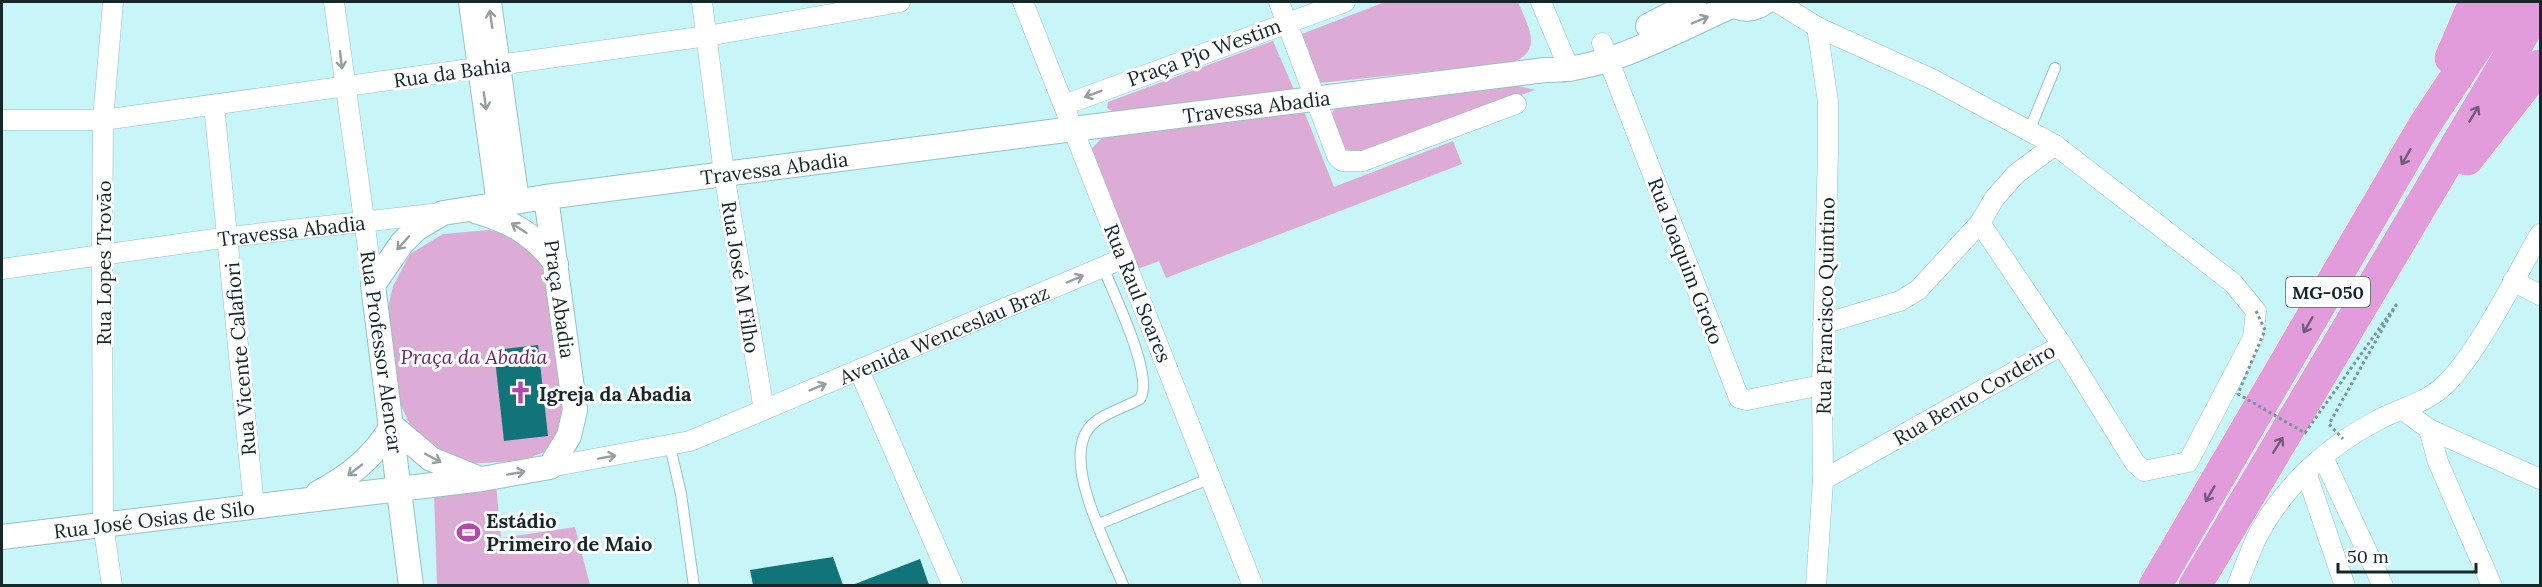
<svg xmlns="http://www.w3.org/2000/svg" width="2542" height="587" font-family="Lora,serif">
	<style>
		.green { fill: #dcacd7 }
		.building { fill: #117478 }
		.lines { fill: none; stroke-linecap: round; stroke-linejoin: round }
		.service-casing { stroke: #96c2c3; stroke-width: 12 }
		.minor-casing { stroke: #96c2c3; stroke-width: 21 }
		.tertiary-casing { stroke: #96c2c3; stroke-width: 26 }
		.trunk-casing { stroke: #fff; stroke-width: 34 }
		.service { stroke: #fff; stroke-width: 10 }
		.minor { stroke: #fff; stroke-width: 20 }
		.tertiary { stroke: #fff; stroke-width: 24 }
		.trunk { stroke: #e29cdc; stroke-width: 33 }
		.path-bridge { stroke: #77989a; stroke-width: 3; stroke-dasharray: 3 3; stroke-linecap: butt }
		.oneway { stroke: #969e9e }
		.oneway2 { stroke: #715c79 }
		.labels { text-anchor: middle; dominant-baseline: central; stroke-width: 6; stroke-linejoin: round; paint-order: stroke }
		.shield { fill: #fff; stroke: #5b6868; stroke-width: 1.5 }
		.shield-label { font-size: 18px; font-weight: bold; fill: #152728 }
		.street-label { font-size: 20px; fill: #152728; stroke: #fff }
		.park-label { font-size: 20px; font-style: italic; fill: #6c2467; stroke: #fff }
		.poi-label { font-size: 20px; font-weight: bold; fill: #152728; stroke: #fff; text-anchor: start }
	</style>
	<rect width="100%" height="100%" fill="#c8f5f7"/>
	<path class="green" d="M1385 2H1518C1528 26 1545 52 1510 63L1319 83 1299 35Z
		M1273 41 1295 92 1114 112 1107 108 1108 102Z
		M1515 85 1535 90 1360 152 1343 149 1331 114 1337 107Z
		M1304 111 1334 187 1453 141 1462 164 1166 278 1159 261 1135 270 1091 149 1103 137Z
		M489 230C518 238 536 245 545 276L562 406 559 431 544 452 522 461 464 464 415 436 399 401 387 311 393 286 410 254 443 234Z
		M496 484 501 538 575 527 590 585H437L434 492Z"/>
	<path class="building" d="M538 345 548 436 504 441 494 350Z
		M833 557 843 585H753L750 570Z
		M920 559 929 585H856L855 584Z"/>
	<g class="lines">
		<defs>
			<path id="service" d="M2029 131 2055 68
				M1103 267C1113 293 1155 377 1140 399 1126 407 1107 412 1095 422 1055 453 1109 548 1123 585
				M670 446 681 494 694 586
				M1099 524 1211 478"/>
			<g id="minor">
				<path d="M334 2 373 285"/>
				<path d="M702 2 724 174 764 410"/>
				<path d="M1023 2 1253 586"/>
				<path d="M1279 2 1337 156 1342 161H1363L1516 104"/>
				<path d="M1541 2 1570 71"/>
				<path d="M1777 2 1817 27 1932 79 2055 145 2233 283 2256 311 2253 338 2188 462 2144 471 2135 463 2062 345"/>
				<path d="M1602 43 1739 398 1747 400 1822 385"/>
				<path d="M214 105 254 506"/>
				<path d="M1064 105 1345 2"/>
				<path d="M2 120H103L707 36 900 2"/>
				<path id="s1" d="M2 269 229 237 441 213"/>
				<path d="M2513 281 2540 295"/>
				<path d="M1823 324 1900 301 1918 290 1980 223 1994 199 2016 174 2055 145"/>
				<path d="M859 370 953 586"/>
				<path d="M2403 410 2429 429 2540 479"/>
				<path d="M2429 429 2438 462 2492 586"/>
				<path d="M2323 457 2383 586"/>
				<path id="s2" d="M550 467 690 441 1124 258"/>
				<path d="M2306 472 2345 586"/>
				<path d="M1823 480 2062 345 1980 223"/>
				<path d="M112 586 103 524 102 256 103 120 113 2"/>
				<path d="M1816 586 1823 480 1822 385 1828 149V102L1817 27"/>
				<path d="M2237 586C2244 569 2250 551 2258 535 2284 486 2329 445 2378 420 2400 408 2427 403 2446 384 2481 348 2514 279 2540 234"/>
			</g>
			<g id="tertiary">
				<path d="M471 2 499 204"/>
				<path d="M489 2 517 201"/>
				<path d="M1730 2C1741 12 1754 10 1765 2"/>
				<path d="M1648 26 1694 2"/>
				<path d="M475 211C510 221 535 234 556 264"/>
				<path d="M318 493C350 476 373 458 392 426L431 459 480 479"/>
				<path id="s3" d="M2 537 482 479 550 467 569 436 575 410 546 197"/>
				<path id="s4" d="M411 586 373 285 402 243 416 229 443 213 546 197 1073 129 1545 70C1606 72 1678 29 1734 5"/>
			</g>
			<path id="trunk" d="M2451 58 2475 2
				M2467 159 2540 66
				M2155 586 2424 126 2506 2
				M2195 586 2540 5"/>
		</defs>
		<use href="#service" class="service-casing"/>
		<use href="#minor" class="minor-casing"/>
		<use href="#tertiary" class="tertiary-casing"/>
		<use href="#trunk" class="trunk-casing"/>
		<use href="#service" class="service"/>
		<use href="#minor" class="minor"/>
		<use href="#tertiary" class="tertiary"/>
		<use href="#trunk" class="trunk"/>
		<path class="path-bridge" d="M2256 311 2265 330 2238 394 2305 433 2396 305 2329 424 2343 439"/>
	</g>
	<defs><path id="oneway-shaft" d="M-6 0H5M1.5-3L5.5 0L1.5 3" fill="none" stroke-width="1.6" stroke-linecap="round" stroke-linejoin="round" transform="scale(1.5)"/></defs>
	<g class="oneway">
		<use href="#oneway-shaft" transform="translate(491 19) rotate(-98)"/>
		<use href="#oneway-shaft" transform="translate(1700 20) rotate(-23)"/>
		<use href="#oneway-shaft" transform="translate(341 60) rotate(83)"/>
		<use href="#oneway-shaft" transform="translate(1093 94) rotate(159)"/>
		<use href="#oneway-shaft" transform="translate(485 101) rotate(82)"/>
		<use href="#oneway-shaft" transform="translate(519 228) rotate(-147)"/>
		<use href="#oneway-shaft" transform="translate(403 243) rotate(132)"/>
		<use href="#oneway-shaft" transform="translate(1075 279) rotate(-23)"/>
		<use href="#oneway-shaft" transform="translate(818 387) rotate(-22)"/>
		<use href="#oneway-shaft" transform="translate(607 457) rotate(-10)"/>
		<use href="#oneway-shaft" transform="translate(433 458) rotate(28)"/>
		<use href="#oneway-shaft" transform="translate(355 470) rotate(142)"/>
		<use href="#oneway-shaft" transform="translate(516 473) rotate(-10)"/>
	</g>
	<g class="oneway2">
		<use href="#oneway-shaft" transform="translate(2474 114) rotate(-59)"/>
		<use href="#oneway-shaft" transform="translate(2406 157) rotate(120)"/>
		<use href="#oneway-shaft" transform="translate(2308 325) rotate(120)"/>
		<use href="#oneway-shaft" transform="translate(2278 445) rotate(-58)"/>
		<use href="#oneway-shaft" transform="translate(2210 494) rotate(120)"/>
	</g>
	<defs>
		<symbol id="church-bare" viewBox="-9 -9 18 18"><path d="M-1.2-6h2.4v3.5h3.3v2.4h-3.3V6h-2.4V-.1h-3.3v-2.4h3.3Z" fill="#b249ab" stroke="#fff" stroke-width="2.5" paint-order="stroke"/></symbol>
		<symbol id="stadium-bare" viewBox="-9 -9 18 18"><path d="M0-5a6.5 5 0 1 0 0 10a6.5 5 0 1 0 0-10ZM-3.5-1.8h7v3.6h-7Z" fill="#b249ab" stroke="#fff" stroke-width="2.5" paint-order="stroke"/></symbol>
	</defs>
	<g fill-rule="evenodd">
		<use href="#church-bare" x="504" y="376" width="33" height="33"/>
		<use href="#stadium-bare" x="452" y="516" width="33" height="33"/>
	</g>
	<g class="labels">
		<rect class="shield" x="2286" y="277" width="84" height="30" rx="4.5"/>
		<g class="shield-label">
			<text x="2328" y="292">MG-050</text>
		</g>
		<g class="street-label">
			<text transform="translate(1204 52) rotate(-20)">Praça Pjo Westim</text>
			<text transform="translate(452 72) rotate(-8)">Rua da Bahia</text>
			<text stroke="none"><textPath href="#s4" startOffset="1226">Travessa Abadia</textPath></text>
			<text stroke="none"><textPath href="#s4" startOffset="740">Travessa Abadia</textPath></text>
			<text stroke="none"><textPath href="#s1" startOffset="292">Travessa Abadia</textPath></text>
			<text transform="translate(1686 261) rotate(69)">Rua Joaquim Groto</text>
			<text transform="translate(103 263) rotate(-90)">Rua Lopes Trovão</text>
			<text transform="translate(741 277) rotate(81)">Rua José M Filho</text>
			<text transform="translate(1138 293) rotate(68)">Rua Raul Soares</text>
			<text transform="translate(560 299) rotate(82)">Praça Abadia</text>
			<text transform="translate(1825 306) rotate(-89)">Rua Francisco Quintino</text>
			<text stroke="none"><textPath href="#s2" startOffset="418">Avenida Wenceslau Braz</textPath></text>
			<text transform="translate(382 352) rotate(82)">Rua Professor Alencar</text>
			<text transform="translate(240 359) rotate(-95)">Rua Vicente Calafiori</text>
			<text transform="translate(1974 394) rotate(-30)">Rua Bento Cordeiro</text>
			<text stroke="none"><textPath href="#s3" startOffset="153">Rua José Osias de Silo</textPath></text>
		</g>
		<g class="park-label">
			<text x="474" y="356">Praça da Abadia</text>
		</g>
		<g class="poi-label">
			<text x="539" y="393">Igreja da Abadia</text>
			<text x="486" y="520">Estádio<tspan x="486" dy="23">Primeiro de Maio</tspan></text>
		</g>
	</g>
	<rect width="2542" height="587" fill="none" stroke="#152728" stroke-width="6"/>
	<path d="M2338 563v9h138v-9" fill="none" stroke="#152728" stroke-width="3"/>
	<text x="2347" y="563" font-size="18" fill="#152728" stroke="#ffffff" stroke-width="4.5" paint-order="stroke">50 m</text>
</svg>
